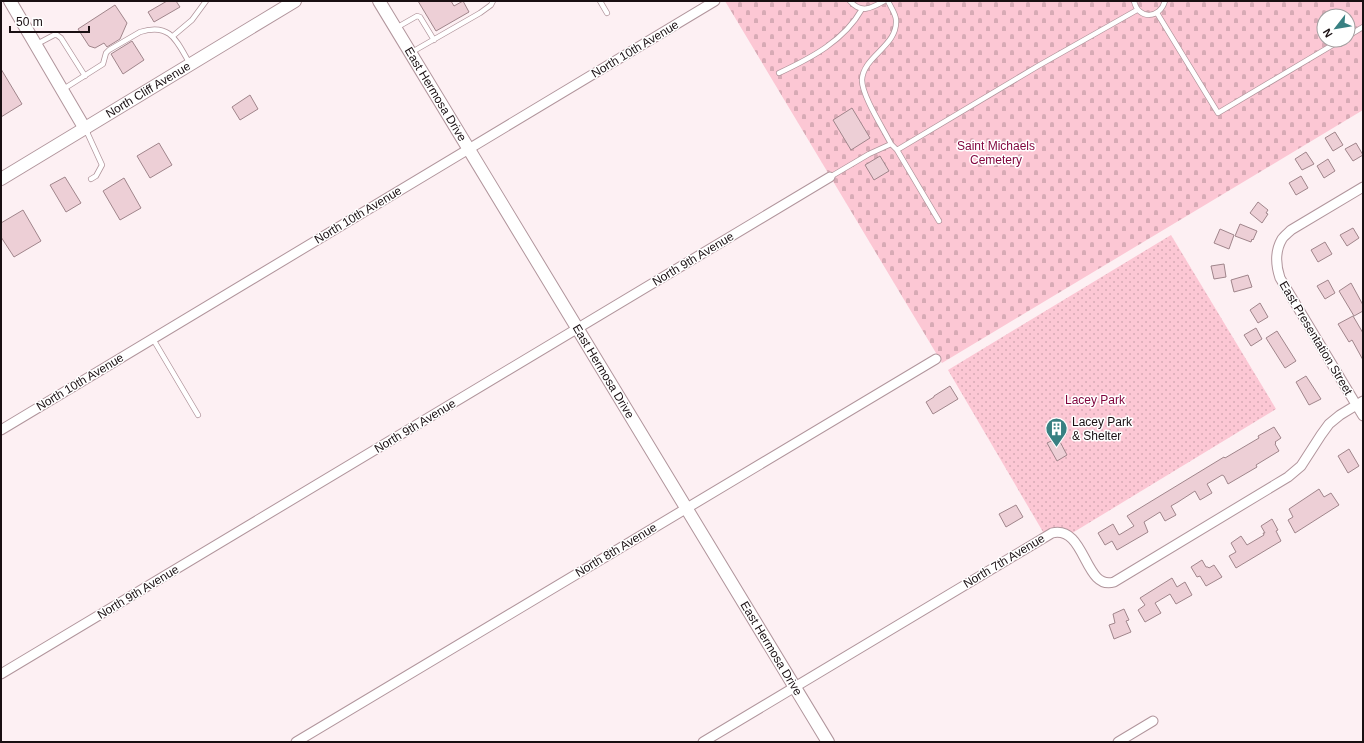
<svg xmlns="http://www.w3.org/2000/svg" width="1364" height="743" font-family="Helvetica,sans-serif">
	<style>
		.cemetery { fill: url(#cemetery-stones); fill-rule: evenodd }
		.park { fill: url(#park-dots) }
		.building { fill: #edcfd6; stroke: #a0858b }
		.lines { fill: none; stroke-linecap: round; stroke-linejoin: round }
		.lane-casing { stroke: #b1959c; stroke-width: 6 }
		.street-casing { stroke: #b1959c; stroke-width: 11 }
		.secondary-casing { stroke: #b1959c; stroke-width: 14 }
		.lane { stroke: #fff; stroke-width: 4.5 }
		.street { stroke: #fff; stroke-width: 9 }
		.secondary { stroke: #fff; stroke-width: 12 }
		.labels { text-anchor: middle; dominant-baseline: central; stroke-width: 3; stroke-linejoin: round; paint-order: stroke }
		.street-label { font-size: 12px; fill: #190f12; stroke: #fff }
		.park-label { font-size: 12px; fill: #7f033c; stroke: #fff }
		.poi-label { font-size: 12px; fill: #190f12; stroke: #fff; text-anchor: start }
	</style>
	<defs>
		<pattern id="cemetery-stones" width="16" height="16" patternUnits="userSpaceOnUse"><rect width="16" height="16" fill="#fcc7d4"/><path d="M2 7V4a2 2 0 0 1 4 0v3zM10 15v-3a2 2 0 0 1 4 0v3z" fill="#d7aab5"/></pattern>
		<pattern id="park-dots" width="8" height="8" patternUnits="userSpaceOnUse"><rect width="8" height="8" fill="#fcc7d4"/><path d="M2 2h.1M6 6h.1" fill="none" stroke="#d7aab5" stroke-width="1.8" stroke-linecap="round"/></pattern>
	</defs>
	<rect width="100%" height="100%" fill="#fdf0f3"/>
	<path class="cemetery" d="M725 1H1363V110L942 363ZM1324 16H1348V40H1324Z"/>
	<path class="park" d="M1171 235 1276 409 1069 535 1046 537 948 370Z"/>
	<path class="building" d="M167 1H176L180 7 154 22 148 12Z
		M418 1H451L454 6 463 1 469 12 436 31Z
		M115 5 127 23 120 39 107 47 104 43 95 48 89 46 78 29Z
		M132 41 144 60 123 74 111 54Z
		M1 69 22 104 1 117Z
		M250 95 258 109 240 120 232 107Z
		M852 108 870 138 851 150 833 120Z
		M1335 132 1343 145 1333 151 1325 138Z
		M159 143 172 165 150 178 137 156Z
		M1356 143 1363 155 1353 161 1345 149Z
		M1306 152 1314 164 1302 170 1295 159Z
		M880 156 889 171 874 180 865 165Z
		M1328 159 1335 171 1324 178 1317 166Z
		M1301 176 1308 188 1296 195 1289 183Z
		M65 177 81 203 66 212 50 185Z
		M124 178 141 208 120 220 103 191Z
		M1258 202 1268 210 1266 213 1268 214 1262 223 1250 213Z
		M23 210 41 241 14 257 1 237V223Z
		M1240 224 1257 231 1253 240 1252 239 1251 242 1235 236Z
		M1353 228 1359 238 1347 246 1340 235Z
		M1220 229 1234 235 1229 249 1214 243Z
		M1325 242 1332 254 1318 262 1311 250Z
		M1224 264 1226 277 1214 279 1211 266Z
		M1248 275 1252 287 1234 292 1231 280Z
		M1328 280 1335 293 1325 299 1317 286Z
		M1351 283 1363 305V311L1354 316 1339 291Z
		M1260 303 1268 317 1258 323 1250 310Z
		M1353 316 1363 333V360L1352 340 1349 342 1338 324Z
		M1256 328 1262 339 1251 346 1244 335Z
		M1277 331 1296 361 1285 368 1266 338Z
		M1306 376 1321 399 1309 405 1296 382Z
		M950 386 958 399 933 414 926 402 934 397V396Z
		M1274 427 1281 438 1275 442 1276 443 1275 444 1279 451 1256 465 1257 467 1228 484 1224 476 1222 475 1207 484 1212 493 1200 500 1195 491 1178 502 1171 506 1176 515 1165 521 1160 512 1144 522 1148 532 1117 550 1112 541 1105 545 1098 533 1113 524 1119 535 1134 526 1127 516 1224 457 1225 458 1259 438 1258 436Z
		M1058 438 1067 455 1057 461 1047 443Z
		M1349 449 1359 466 1348 473 1338 456Z
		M1319 489 1324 497 1331 493 1339 505 1295 533 1288 520 1293 517 1289 509Z
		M1016 505 1023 517 1006 527 999 514Z
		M1272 519 1278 530 1276 531 1281 541 1236 568 1229 556 1236 552 1231 543 1241 536 1247 545 1264 535 1263 533H1265L1261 526Z
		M1202 560 1206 567H1208L1209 568 1214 565 1222 577 1206 586 1200 576 1197 577 1191 567Z
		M1172 578 1177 587 1185 582 1192 595 1176 604 1170 594 1155 603 1161 613 1145 622 1138 610 1145 605 1140 598Z
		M1124 609 1129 620 1126 621 1131 632 1114 639 1109 625 1115 623 1113 614Z"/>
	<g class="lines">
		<defs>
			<path id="lane" d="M600 1 607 13
				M850 1C861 14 872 8 884 1
				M888 1C890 6 896 14 896 20 898 46 863 56 862 80 862 96 883 128 891 144L897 150 1038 66 1137 10
				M1134 1C1138 20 1160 19 1165 1
				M1157 13 1218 113 1341 40
				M396 28 417 16 420 17 434 40
				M173 36 192 20 206 1
				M1348 36 1363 27
				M37 44 54 35H57L61 38 85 76
				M412 52 480 13 491 5 493 1
				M779 73C811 58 844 41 862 9
				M62 90 103 64 106 53 109 50 140 32C171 22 177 42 190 64
				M86 130 102 165 96 176 91 179
				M897 150 939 221
				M830 177 869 154 891 144
				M153 339 198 415"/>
			<path id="street" d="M1363 187 1291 230C1288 233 1284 236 1282 239 1275 251 1276 266 1280 278L1363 416
				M1 430 715 1
				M1 674 830 177
				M296 742 936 359
				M703 742 1052 533C1086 525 1084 591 1114 582L1288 477 1301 466 1321 435 1329 424 1340 415 1363 401
				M1118 742 1153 721"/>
			<g id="secondary">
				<path d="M10 1 85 129"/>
				<path id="s1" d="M379 1 828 742"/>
				<path id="s2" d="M1 179 295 1"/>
			</g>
		</defs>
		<use href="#lane" class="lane-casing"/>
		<use href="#street" class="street-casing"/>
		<use href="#secondary" class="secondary-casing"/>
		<use href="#lane" class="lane"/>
		<use href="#street" class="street"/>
		<use href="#secondary" class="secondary"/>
	</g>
	<defs>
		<symbol id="building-pin" viewBox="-11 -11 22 30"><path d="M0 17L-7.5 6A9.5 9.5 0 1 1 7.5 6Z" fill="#388082" stroke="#fff"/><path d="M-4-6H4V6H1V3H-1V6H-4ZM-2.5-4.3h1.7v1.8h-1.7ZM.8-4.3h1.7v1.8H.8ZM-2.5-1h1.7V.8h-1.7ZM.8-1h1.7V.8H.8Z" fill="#fff"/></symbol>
	</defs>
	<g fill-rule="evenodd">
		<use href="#building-pin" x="1044" y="416" width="25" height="34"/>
	</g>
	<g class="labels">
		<g class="street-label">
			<text transform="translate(635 49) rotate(-31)">North 10th Avenue</text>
			<text stroke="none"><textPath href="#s2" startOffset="172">North Cliff Avenue</textPath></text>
			<text stroke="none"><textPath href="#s1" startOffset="109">East Hermosa Drive</textPath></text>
			<text transform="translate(358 215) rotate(-31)">North 10th Avenue</text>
			<text transform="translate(693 259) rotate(-31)">North 9th Avenue</text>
			<text transform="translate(1316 338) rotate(59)">East Presentation Street</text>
			<text stroke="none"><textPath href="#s1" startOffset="433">East Hermosa Drive</textPath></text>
			<text transform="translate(80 382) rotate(-31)">North 10th Avenue</text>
			<text transform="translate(415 426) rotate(-31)">North 9th Avenue</text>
			<text transform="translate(616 550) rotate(-31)">North 8th Avenue</text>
			<text transform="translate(1004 561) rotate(-31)">North 7th Avenue</text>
			<text transform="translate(138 592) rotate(-31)">North 9th Avenue</text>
			<text stroke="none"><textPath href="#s1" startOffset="757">East Hermosa Drive</textPath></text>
		</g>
		<g class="park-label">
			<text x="996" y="146">Saint Michaels<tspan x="996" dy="14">Cemetery</tspan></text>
			<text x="1095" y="400">Lacey Park</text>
		</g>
		<g class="poi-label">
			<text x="1072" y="422">Lacey Park<tspan x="1072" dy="14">&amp; Shelter</tspan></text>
		</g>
	</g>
	<rect width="1364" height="743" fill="none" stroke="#190f12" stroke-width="4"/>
	<g transform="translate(1336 28) rotate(239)"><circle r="19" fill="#ffffff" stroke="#a39fa0"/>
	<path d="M0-3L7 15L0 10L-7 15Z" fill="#388082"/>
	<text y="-6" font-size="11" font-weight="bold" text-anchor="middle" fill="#190f12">N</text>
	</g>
	<path d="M10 26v6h79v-6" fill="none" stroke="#190f12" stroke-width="2"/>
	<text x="16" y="26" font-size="12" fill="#190f12" stroke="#ffffff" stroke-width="3" paint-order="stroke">50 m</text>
</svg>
